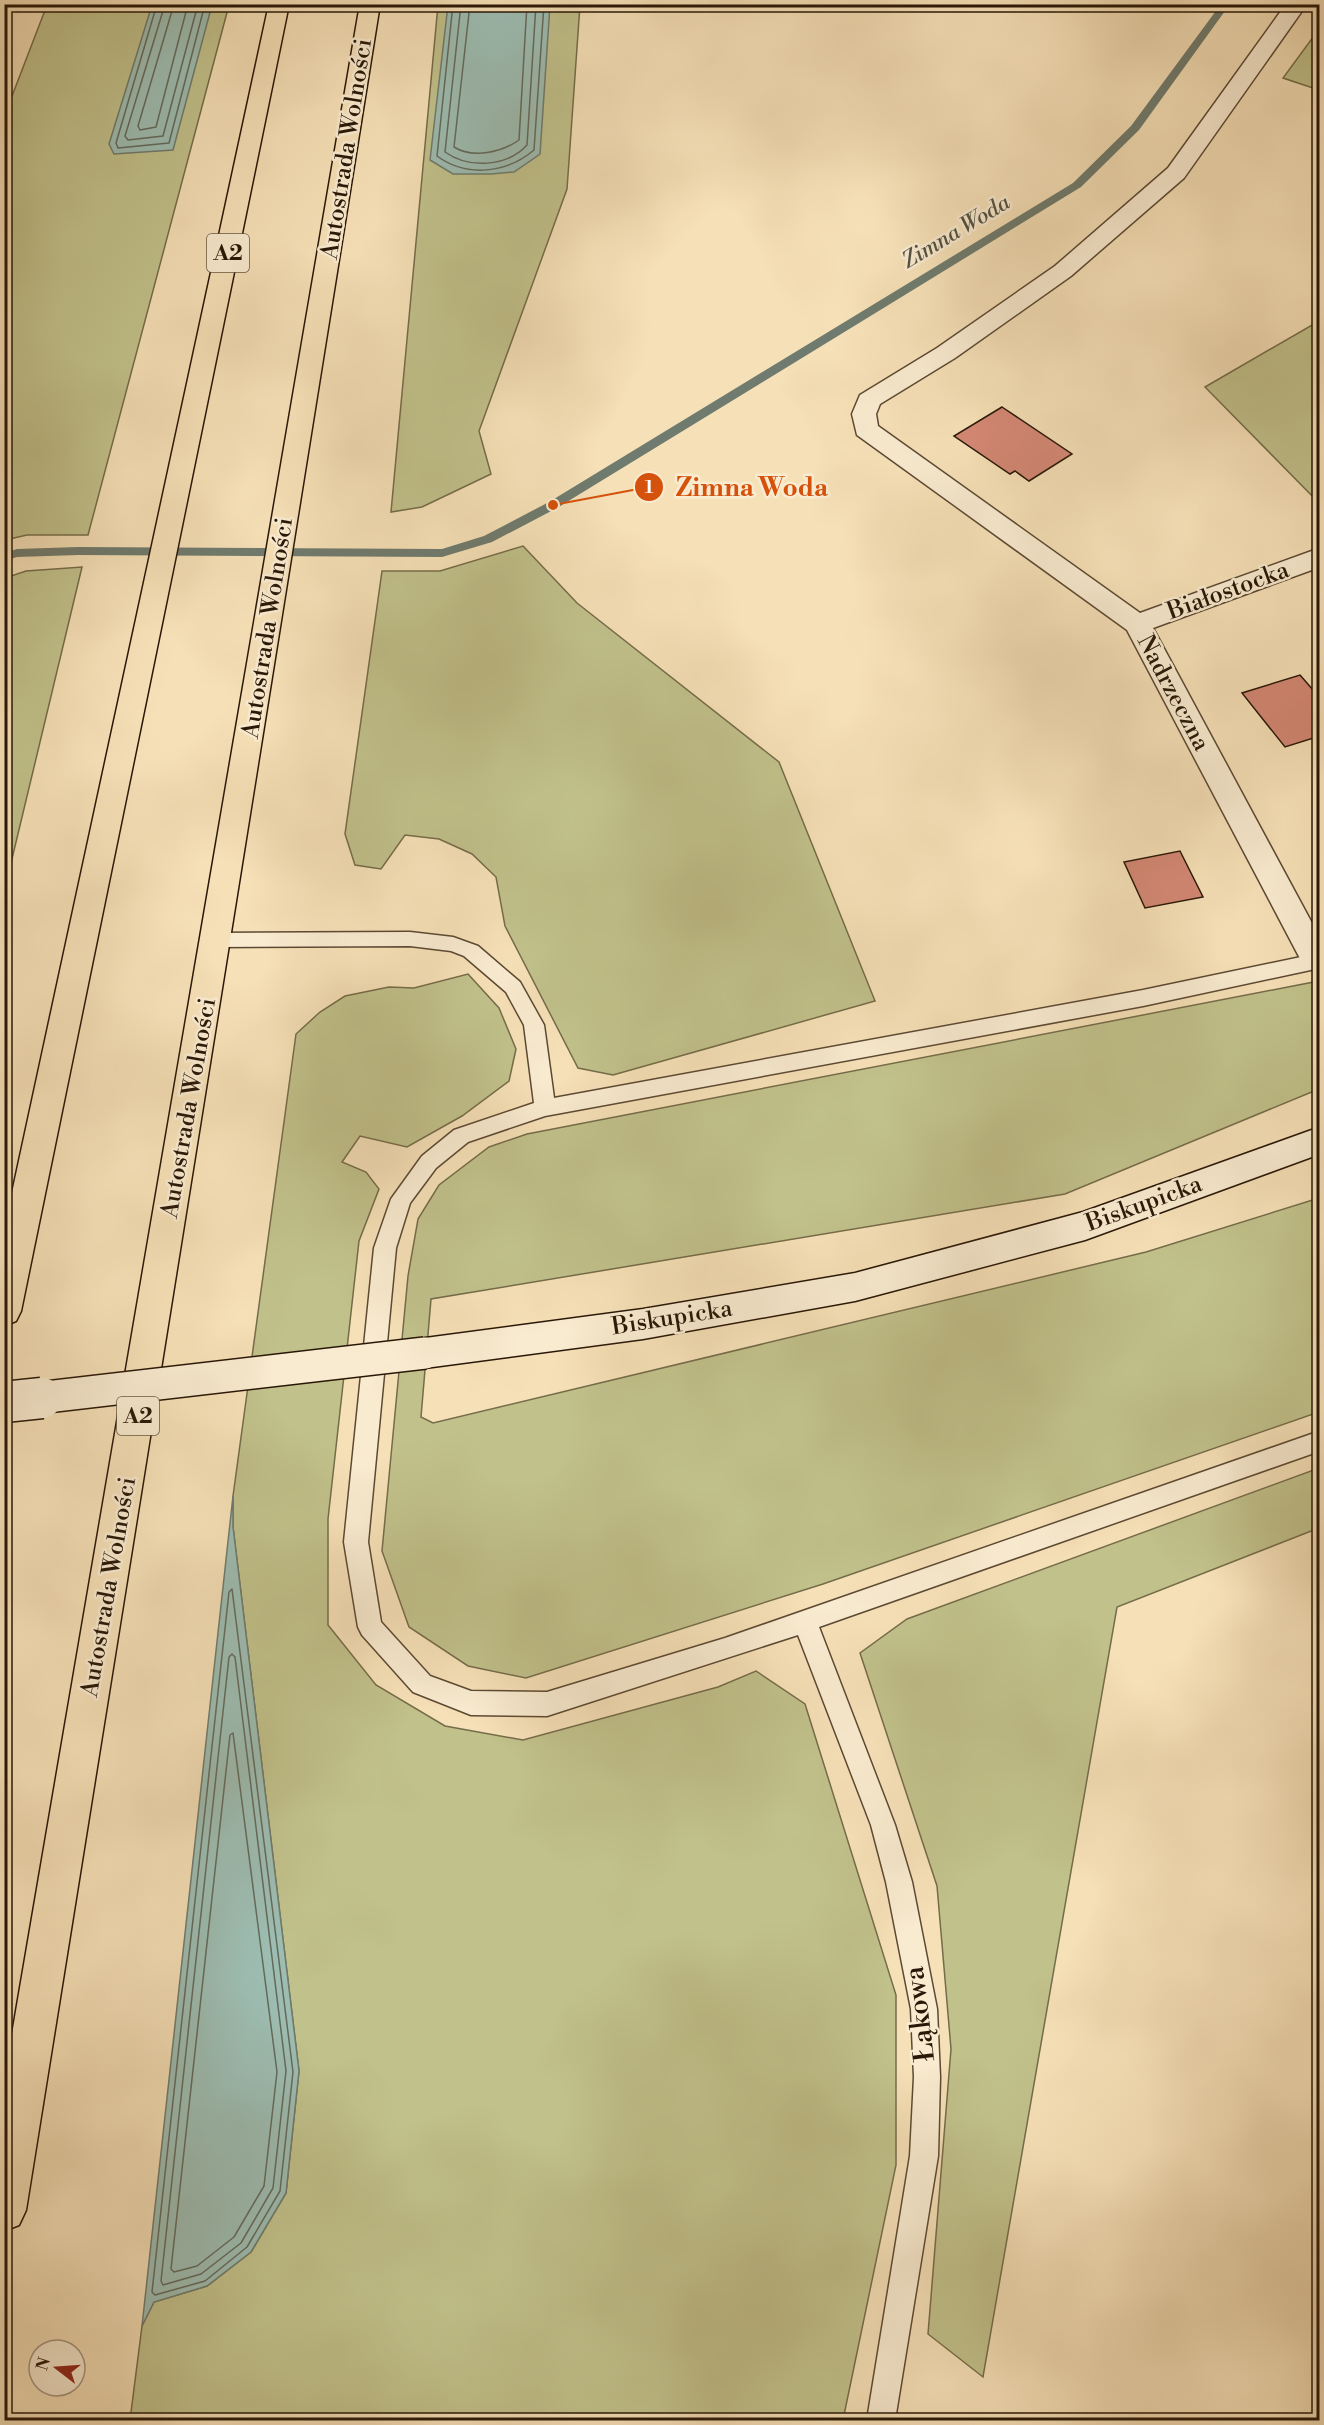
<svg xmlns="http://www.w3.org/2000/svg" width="1324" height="2425" font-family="'Libre Bodoni',serif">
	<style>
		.green { fill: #c1c18b; stroke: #756c49; stroke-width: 1.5 }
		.water { fill: #9dbdb2; stroke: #6f7b6e; stroke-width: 1.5 }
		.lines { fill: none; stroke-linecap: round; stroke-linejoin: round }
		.shore { stroke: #636a5c; stroke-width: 1.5 }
		.stream { fill: #6f7b6e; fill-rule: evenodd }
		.building { fill: #d48875; stroke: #291707; stroke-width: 1.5 }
		.lane-casing { stroke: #5c4933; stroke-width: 3 }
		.street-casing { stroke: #5c4933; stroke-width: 3 }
		.secondary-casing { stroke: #291707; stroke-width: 3 }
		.highway-casing { stroke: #291707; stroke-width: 3 }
		.lane { fill: #f9ebd0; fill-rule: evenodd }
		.street { fill: #f9ebd0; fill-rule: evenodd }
		.secondary { fill: #f9ebd0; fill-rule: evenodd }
		.highway { fill: #f6e0b7; fill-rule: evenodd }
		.secondary-bridge-far1-casing { stroke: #291707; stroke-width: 34; stroke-linecap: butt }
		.secondary-bridge-casing { stroke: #291707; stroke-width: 43; stroke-linecap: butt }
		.secondary-bridge-far1 { stroke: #f9ebd0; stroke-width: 31 }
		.secondary-bridge { stroke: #f9ebd0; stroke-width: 40 }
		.labels { text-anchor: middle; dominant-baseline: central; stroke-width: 5; stroke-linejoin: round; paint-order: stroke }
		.far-water-label { font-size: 22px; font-style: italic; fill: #525143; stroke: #f9ebd0 }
		.shield { fill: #f9ebd0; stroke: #675743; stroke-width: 1.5 }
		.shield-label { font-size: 22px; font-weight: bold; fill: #291707 }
		.street-label { font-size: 24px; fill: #291707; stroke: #f9ebd0 }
		.near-street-label { font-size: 28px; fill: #291707; stroke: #f9ebd0 }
		.leader { fill: none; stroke: #d5520c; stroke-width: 2 }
		.callout-dot { fill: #d5520c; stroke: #f9ebd0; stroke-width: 2 }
		.mark-label { font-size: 18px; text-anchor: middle; font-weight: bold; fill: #fff }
		.callout-label { font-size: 26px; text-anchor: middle; font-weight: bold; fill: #d5520c; stroke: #f9ebd0; stroke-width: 5; stroke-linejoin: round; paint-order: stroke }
	</style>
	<rect width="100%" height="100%" fill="#f6e0b7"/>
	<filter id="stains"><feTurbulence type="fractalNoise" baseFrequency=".00333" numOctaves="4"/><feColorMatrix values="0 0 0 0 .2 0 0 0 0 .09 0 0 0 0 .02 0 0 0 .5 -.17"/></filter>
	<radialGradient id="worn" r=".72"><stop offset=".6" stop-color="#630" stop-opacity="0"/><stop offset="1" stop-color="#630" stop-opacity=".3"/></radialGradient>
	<path class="green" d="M47 5H229L88 535H27L5 540 4 117Z
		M438 5H580L567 189 479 431 491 474 422 507 391 512Z
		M1319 29V90L1283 78Z
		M1319 321V503L1205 387Z
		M523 546 577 603 779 762 875 1001 613 1075 578 1068 505 926 496 877 472 854 439 839 405 835 381 869 355 865 345 834 382 571H440Z
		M82 567 5 888V578L26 571Z
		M468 974 499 1008 516 1049 509 1081 462 1116 407 1147 360 1136 342 1162 366 1172 379 1189 359 1241 328 1519V1625L376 1685 445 1726 523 1740 718 1687 756 1671 805 1704 896 1995V2165L843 2420H130L142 2326 154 2302 207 2286 251 2252 286 2193 299 2071 233 1527V1496L296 1034 320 1012 345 996 389 987 414 988Z
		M1319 981V1089L1065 1194 431 1299 421 1417 433 1423 1146 1252 1319 1198V1412L823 1584 526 1678 468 1666 409 1627 382 1551 408 1276 418 1219 439 1185 489 1147 527 1134Z
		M1319 1468V1528L1117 1607 983 2377 928 2334 951 2049 937 1886 860 1653 907 1619Z"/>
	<path class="water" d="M152 5H212L173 150 114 154 109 144Z
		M448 5H550L540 154 514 172 491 174H453L430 160Z
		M233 1496V1527L299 2071 286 2193 251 2252 207 2286 154 2302 142 2326Z"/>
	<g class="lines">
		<path class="shore" d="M157 4 116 143 118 148 169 143 205 4
			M165 4 125 136 128 140 163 136 198 4
			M174 4 138 126 140 130 156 127 188 4
			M453 4 437 156C467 178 507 173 534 150L544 4
			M461 4 445 152C469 169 507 167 527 145L536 4
			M470 4 454 147C473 159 502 152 519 140L527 4
			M232 1589 293 2072 280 2191 247 2247 205 2281 155 2295 152 2292 229 1592Z
			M232 1654 235 1657 286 2071 273 2188 241 2243 201 2274 163 2285 161 2281 229 1657Z
			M233 1733 277 2072 264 2186 234 2237 197 2266 174 2272 171 2269 230 1735Z"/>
		<path class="stream" d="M1221 4H1230L1139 130 1081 187 557 508 492 542 442 557 78 555 17 557 4 561V553L17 549 78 547 442 549 484 536 549 502 1073 183 1131 126Z"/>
	</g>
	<path class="building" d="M1002 407 1072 454 1029 481 1015 471 1010 474 954 436Z
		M1300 675 1320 698V736L1285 747 1242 693Z
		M1180 851 1203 897 1145 908 1124 862Z"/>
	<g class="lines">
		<defs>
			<path id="lane" d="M410 932 453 937 478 946 520 982 544 1025 554 1098 1143 990 1320 953V968L1143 1006 545 1116 468 1142 436 1168 410 1203 396 1248 368 1542 381 1622 430 1676 471 1691 547 1692 725 1638 1320 1431V1451L819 1627 895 1825 912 1882 937 2009 940 2077 938 2156 895 2420H867L910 2156 914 2077 911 2009 886 1882 871 1825 798 1635 547 1716 471 1715 413 1692 362 1635 358 1627 344 1542 374 1248 391 1199 422 1156 454 1130 534 1103 524 1025 506 992 464 956 451 951 410 946 217 947 210 945 207 940 210 935 217 933Z"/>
			<path id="street" d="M1286 4H1307L1184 178 1071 276 955 358 880 404 876 414 878 426 1140 613 1320 548V567L1153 628 1320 938V971L1305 968 1127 630 857 435 852 414 860 395 937 348 1055 266 1168 168Z"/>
			<path id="secondary" d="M1320 1127V1154L1085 1240 855 1301 643 1339 425 1368 413 1364 408 1353 413 1342 425 1338 643 1309 855 1273 1083 1212Z"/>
			<path id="highway" d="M269 4H289L21 1311 16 1321 4 1326V1230Z
				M360 4H380L26 2210 19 2225 4 2231V2081Z"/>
		</defs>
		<use href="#lane" class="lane-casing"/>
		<use href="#street" class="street-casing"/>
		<use href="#secondary" class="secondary-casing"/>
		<use href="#highway" class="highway-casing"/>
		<use href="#lane" class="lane"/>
		<use href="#street" class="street"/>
		<use href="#secondary" class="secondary"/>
		<use href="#highway" class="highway"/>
		<defs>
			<path id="secondary-bridge-far1" d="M29 1399 425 1353"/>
			<path id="secondary-bridge" d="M4 1402 42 1398"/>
		</defs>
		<use href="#secondary-bridge-far1" class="secondary-bridge-far1-casing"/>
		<use href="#secondary-bridge" class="secondary-bridge-casing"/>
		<use href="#secondary-bridge-far1" class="secondary-bridge-far1"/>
		<use href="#secondary-bridge" class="secondary-bridge"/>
	</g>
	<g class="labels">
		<g class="far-water-label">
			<text transform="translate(956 232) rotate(-31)">Zimna Woda</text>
		</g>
		<g class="shield">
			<rect x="207" y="234" width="42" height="38" rx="4.5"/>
			<rect x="117" y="1397" width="42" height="38" rx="4.5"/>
		</g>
		<g class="shield-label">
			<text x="228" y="253">A2</text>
			<text x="138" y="1416">A2</text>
		</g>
		<g class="street-label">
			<text transform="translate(347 149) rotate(-81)">Autostrada Wolności</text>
			<text transform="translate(1228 591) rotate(-20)">Białostocka</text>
			<text transform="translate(268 628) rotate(-81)">Autostrada Wolności</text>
			<text transform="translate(1173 693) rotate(62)">Nadrzeczna</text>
			<text transform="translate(189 1108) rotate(-80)">Autostrada Wolności</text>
			<text transform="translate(1144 1204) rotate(-20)">Biskupicka</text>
			<text transform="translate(672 1318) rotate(-9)">Biskupicka</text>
			<text transform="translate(109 1587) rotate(-80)">Autostrada Wolności</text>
		</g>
		<g class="near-street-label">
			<text transform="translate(920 2014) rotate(-97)">Łąkowa</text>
		</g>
	</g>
	<path class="leader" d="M553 505L649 487"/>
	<g class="callout-dot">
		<circle cx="553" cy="505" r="6"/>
		<circle cx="649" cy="487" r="15"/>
	</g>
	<g class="mark-label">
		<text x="649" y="493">1</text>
	</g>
	<g class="callout-label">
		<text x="752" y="496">Zimna Woda</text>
	</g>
	<rect width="1324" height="2425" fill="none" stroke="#f6e0b7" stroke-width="24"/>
	<rect x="6" y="6" width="1312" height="2413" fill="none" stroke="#291707" stroke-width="3"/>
	<rect x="12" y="12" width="1300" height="2401" fill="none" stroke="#291707" stroke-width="1.5"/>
	<g transform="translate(57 2368) rotate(287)"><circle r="28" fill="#f9ebd0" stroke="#a69680" stroke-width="1.5"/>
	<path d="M0-4.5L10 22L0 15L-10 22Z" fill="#8f2418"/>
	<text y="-9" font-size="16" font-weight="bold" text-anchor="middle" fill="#291707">N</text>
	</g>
	<rect width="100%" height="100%" filter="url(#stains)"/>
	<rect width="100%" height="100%" fill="url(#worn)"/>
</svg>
